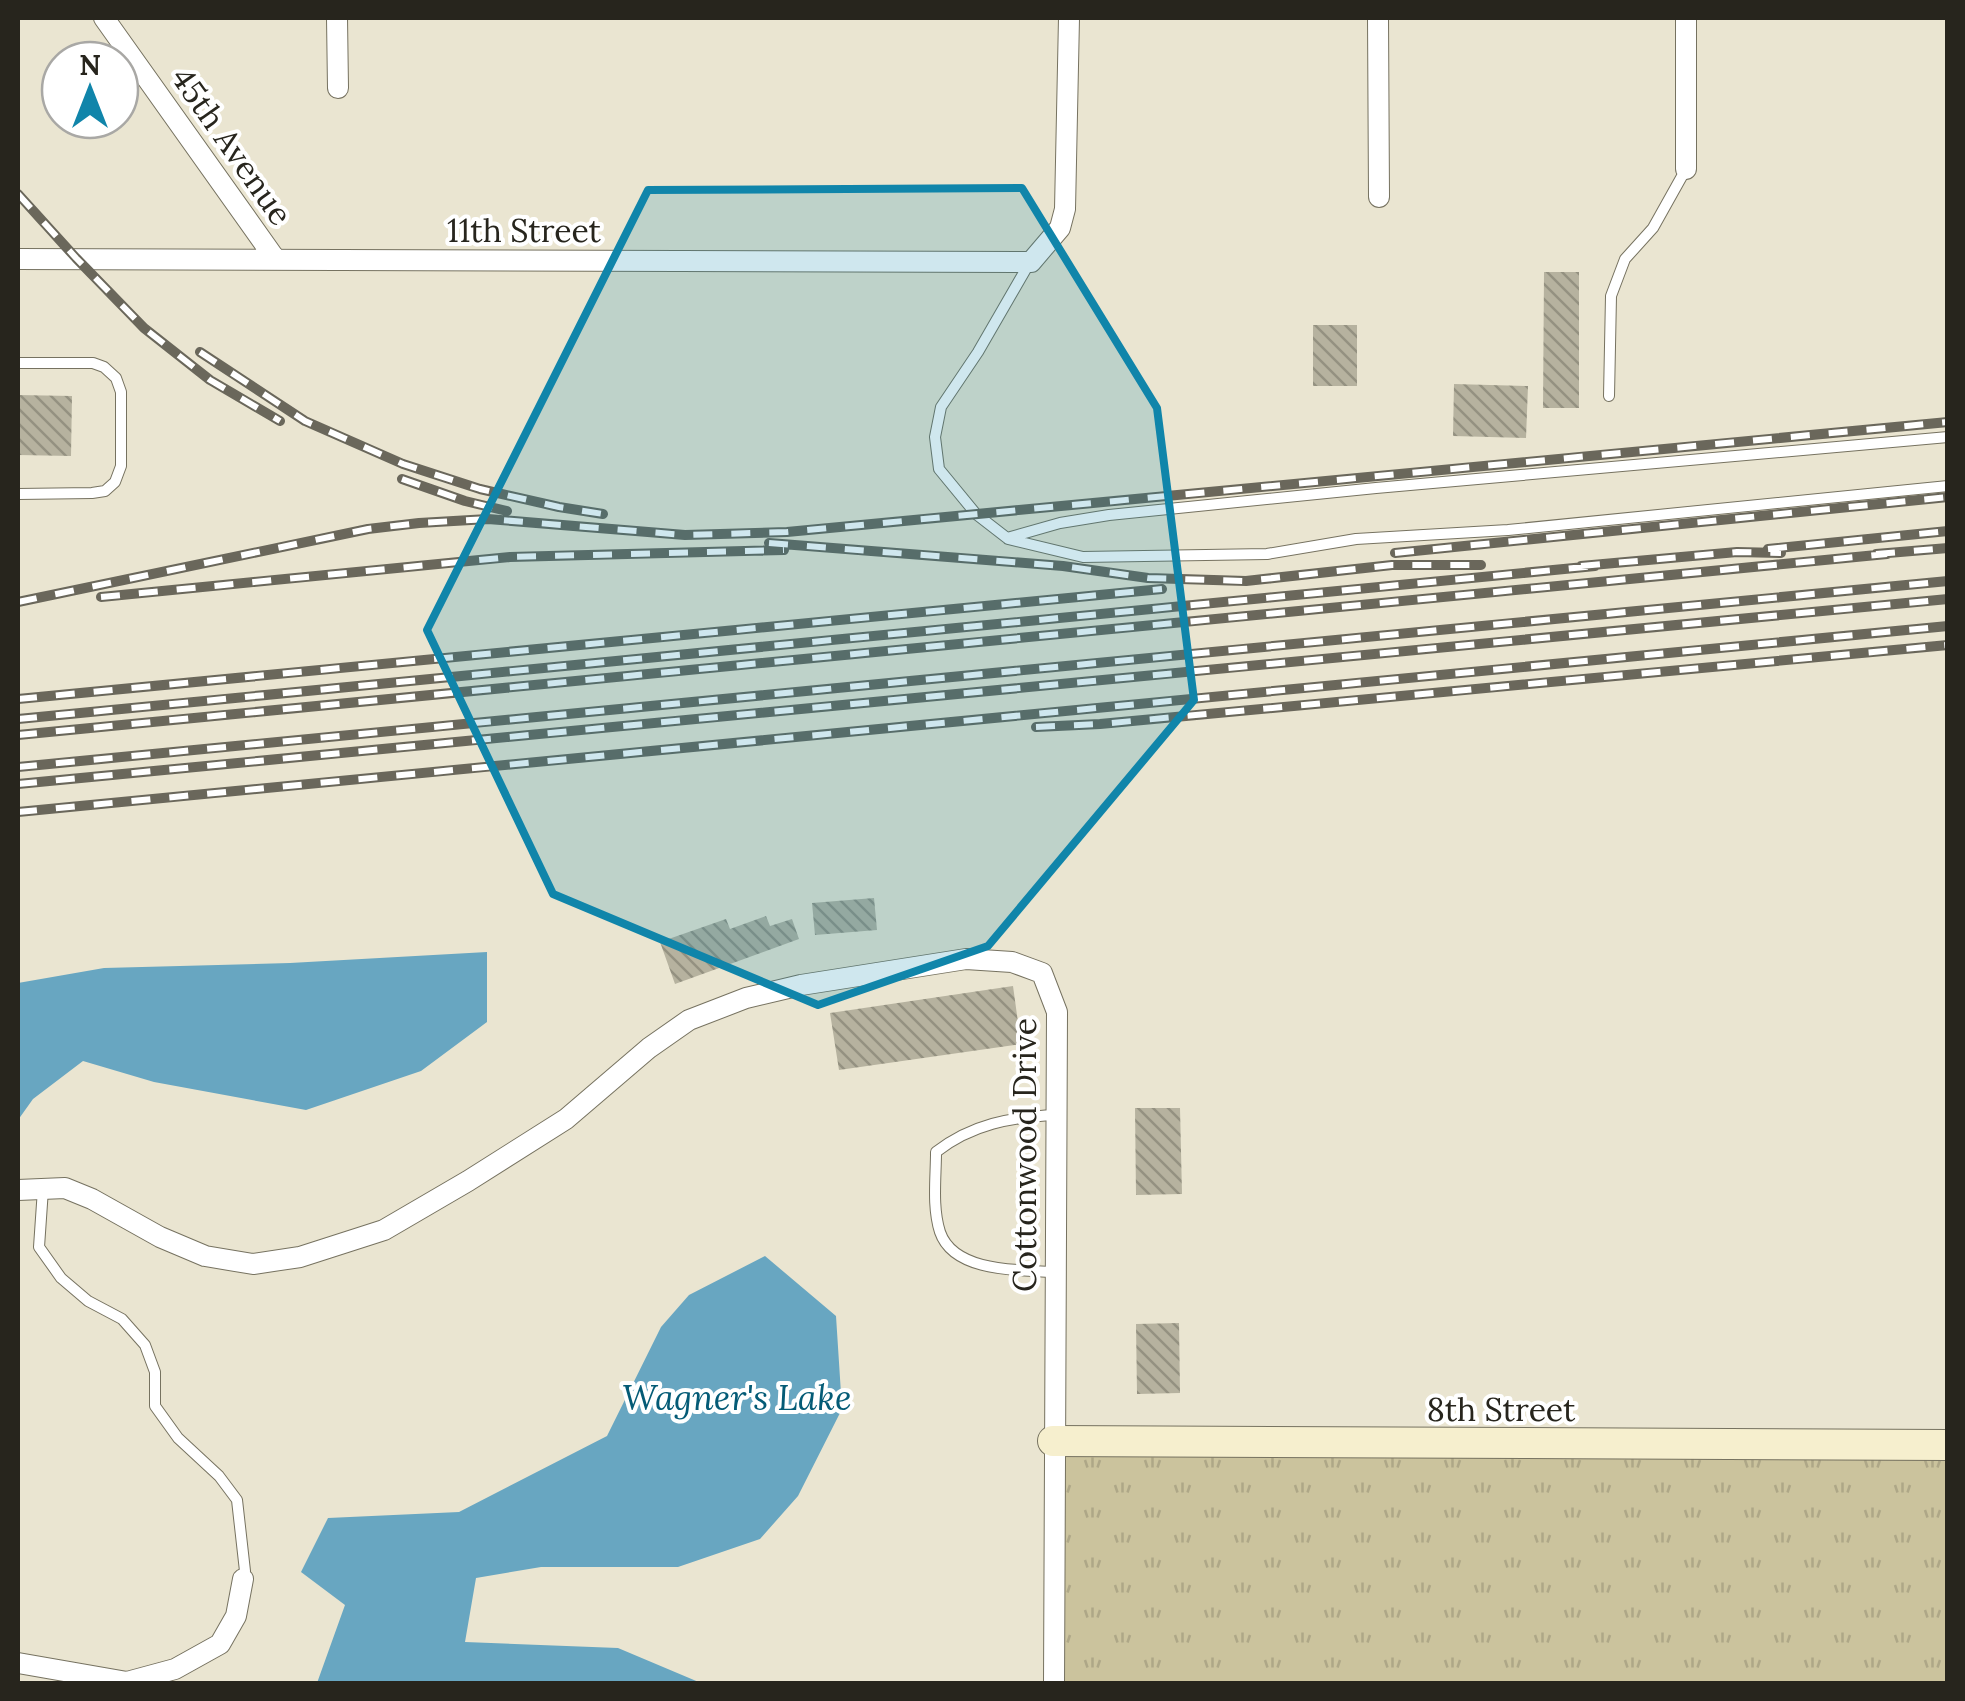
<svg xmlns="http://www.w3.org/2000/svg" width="1965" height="1701" font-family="Lora,serif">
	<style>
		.grass { fill: url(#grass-tufts) }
		.water { fill: #68a6c1 }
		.building { fill: url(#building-back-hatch) }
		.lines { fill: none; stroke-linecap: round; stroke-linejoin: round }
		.lane-casing { stroke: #767260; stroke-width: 12 }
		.street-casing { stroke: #767260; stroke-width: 22 }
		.secondary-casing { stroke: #767260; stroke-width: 32 }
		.lane { stroke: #fff; stroke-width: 10 }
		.street { stroke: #fff; stroke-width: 20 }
		.secondary { stroke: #f6efce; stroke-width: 30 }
		.rail-casing { stroke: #6a675b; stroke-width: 10 }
		.rail { stroke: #fff; stroke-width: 6; stroke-dasharray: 19; stroke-linecap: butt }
		.marked { fill: #1085aa; fill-opacity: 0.2; stroke: #1085aa; stroke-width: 8; stroke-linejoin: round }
		.labels { text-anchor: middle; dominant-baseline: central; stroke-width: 8; stroke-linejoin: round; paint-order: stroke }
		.street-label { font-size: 32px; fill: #27251d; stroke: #fff }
		.water-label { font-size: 35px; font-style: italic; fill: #045b76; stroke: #fff }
	</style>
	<defs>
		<pattern id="grass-tufts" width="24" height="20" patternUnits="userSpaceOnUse" patternTransform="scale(2.5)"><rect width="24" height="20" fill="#cbc39d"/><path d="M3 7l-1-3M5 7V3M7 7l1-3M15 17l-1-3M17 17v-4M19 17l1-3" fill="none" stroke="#aea787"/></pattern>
		<pattern id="building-back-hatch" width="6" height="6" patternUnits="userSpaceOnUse" patternTransform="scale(2.5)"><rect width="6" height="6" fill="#b6b29f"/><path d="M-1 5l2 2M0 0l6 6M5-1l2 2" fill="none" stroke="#949181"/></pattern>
	</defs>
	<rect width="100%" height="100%" fill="#eae5d1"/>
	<path class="grass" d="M1053 1441 1947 1445V1683H1054Z"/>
	<path class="water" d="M487 952V1022L421 1071 306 1110 154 1082 83 1061 33 1099 18 1120V983L104 968 290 963Z
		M765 1256 836 1316 842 1409 798 1496 760 1539 678 1567H541L476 1578 465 1642 618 1648 701 1683H317L345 1605 301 1572 328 1518 459 1512 607 1436 661 1327 689 1295Z"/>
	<path class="building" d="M1544 272H1579V408H1543Z
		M1313 325H1357V386H1313Z
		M1454 384 1528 386 1526 438 1453 436Z
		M18 395 72 396 71 456 18 455Z
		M874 898 877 930 815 935 812 903Z
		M766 916 770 926 792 919 799 939 675 984 660 942 726 919 730 929Z
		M1013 986 1021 1044 839 1070 830 1013Z
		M1135 1108H1180L1182 1194 1136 1195Z
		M1179 1323 1180 1393 1137 1394 1136 1324Z"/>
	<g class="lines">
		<defs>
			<path id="lane" d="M1030 262 978 352 941 407 935 437 939 469 976 514 1007 538 1060 523 1109 515 1376 488 1948 437
				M18 363H93L104 367 116 378 121 392V466L115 482 105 491 92 493 18 494
				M1609 396 1611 296 1625 259 1653 228 1686 169
				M1008 539 1083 557 1267 554 1356 539 1508 530 1948 486
				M43 1189 39 1247 61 1278 88 1301 122 1319 145 1345 155 1372V1406L178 1438 219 1476 237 1500 245 1571 243 1579
				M1055 1272C1020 1270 954 1273 940 1232 932 1207 936 1178 936 1152 972 1124 1011 1117 1056 1115"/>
			<path id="street" d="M104 18 276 260
				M337 18 338 88
				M1378 18 1379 197
				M1686 18V169
				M18 259 1031 262 1060 228 1065 209 1069 18
				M18 1190 65 1188 92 1199 160 1237 205 1256 253 1264 300 1257 384 1230 468 1181 566 1119 649 1048 689 1020 746 998 801 985 966 959 1012 962 1042 973 1057 1012 1054 1684
				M18 1663 127 1682 175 1669 220 1644 236 1616 243 1579"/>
			<path id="secondary" d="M1053 1441 1948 1445"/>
		</defs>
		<use href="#lane" class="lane-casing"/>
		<use href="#street" class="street-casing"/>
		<use href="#secondary" class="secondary-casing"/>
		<use href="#lane" class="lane"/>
		<use href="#street" class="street"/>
		<use href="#secondary" class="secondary"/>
		<defs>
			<path id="rail" d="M18 194 76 258 144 328 210 380 280 421
				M200 352 305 421 403 464 480 489 559 507 603 514
				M402 479 465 501 507 511
				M769 543 1063 566 1148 578 1246 581 1392 565H1481
				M1768 549 1948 531
				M1395 553 1948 497
				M1876 554 1948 548
				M1581 566 1737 552 1781 553
				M101 597 510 557 784 550
				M18 602 368 529 419 523 488 519 685 535 787 532 1948 422
				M18 699 1162 589
				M18 719 1595 566
				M1036 727 1100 724 1948 645
				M18 735 1887 554
				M18 767 1948 581
				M18 784 1948 599
				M18 812 1948 626"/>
		</defs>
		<use href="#rail" class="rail-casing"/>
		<use href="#rail" class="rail"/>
	</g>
	<path class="marked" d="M1022 188 1157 408 1194 700 988 946 818 1005 553 894 427 630 648 190Z"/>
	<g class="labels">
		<g class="street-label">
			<text transform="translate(232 146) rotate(55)">45th Avenue</text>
			<text x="524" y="230">11th Street</text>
			<text transform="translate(1024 1155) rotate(-90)">Cottonwood Drive</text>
			<text x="1501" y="1409">8th Street</text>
		</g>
		<g class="water-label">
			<text x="737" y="1397">Wagner's Lake</text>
		</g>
	</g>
	<rect width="1965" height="1701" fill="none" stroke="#27251d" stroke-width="40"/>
	<g transform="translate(90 90)"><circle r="48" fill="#ffffff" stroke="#a9a8a5" stroke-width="2.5"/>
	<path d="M0-8L18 38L0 25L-18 38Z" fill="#1085aa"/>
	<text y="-15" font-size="28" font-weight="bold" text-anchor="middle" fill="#27251d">N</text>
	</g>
</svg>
